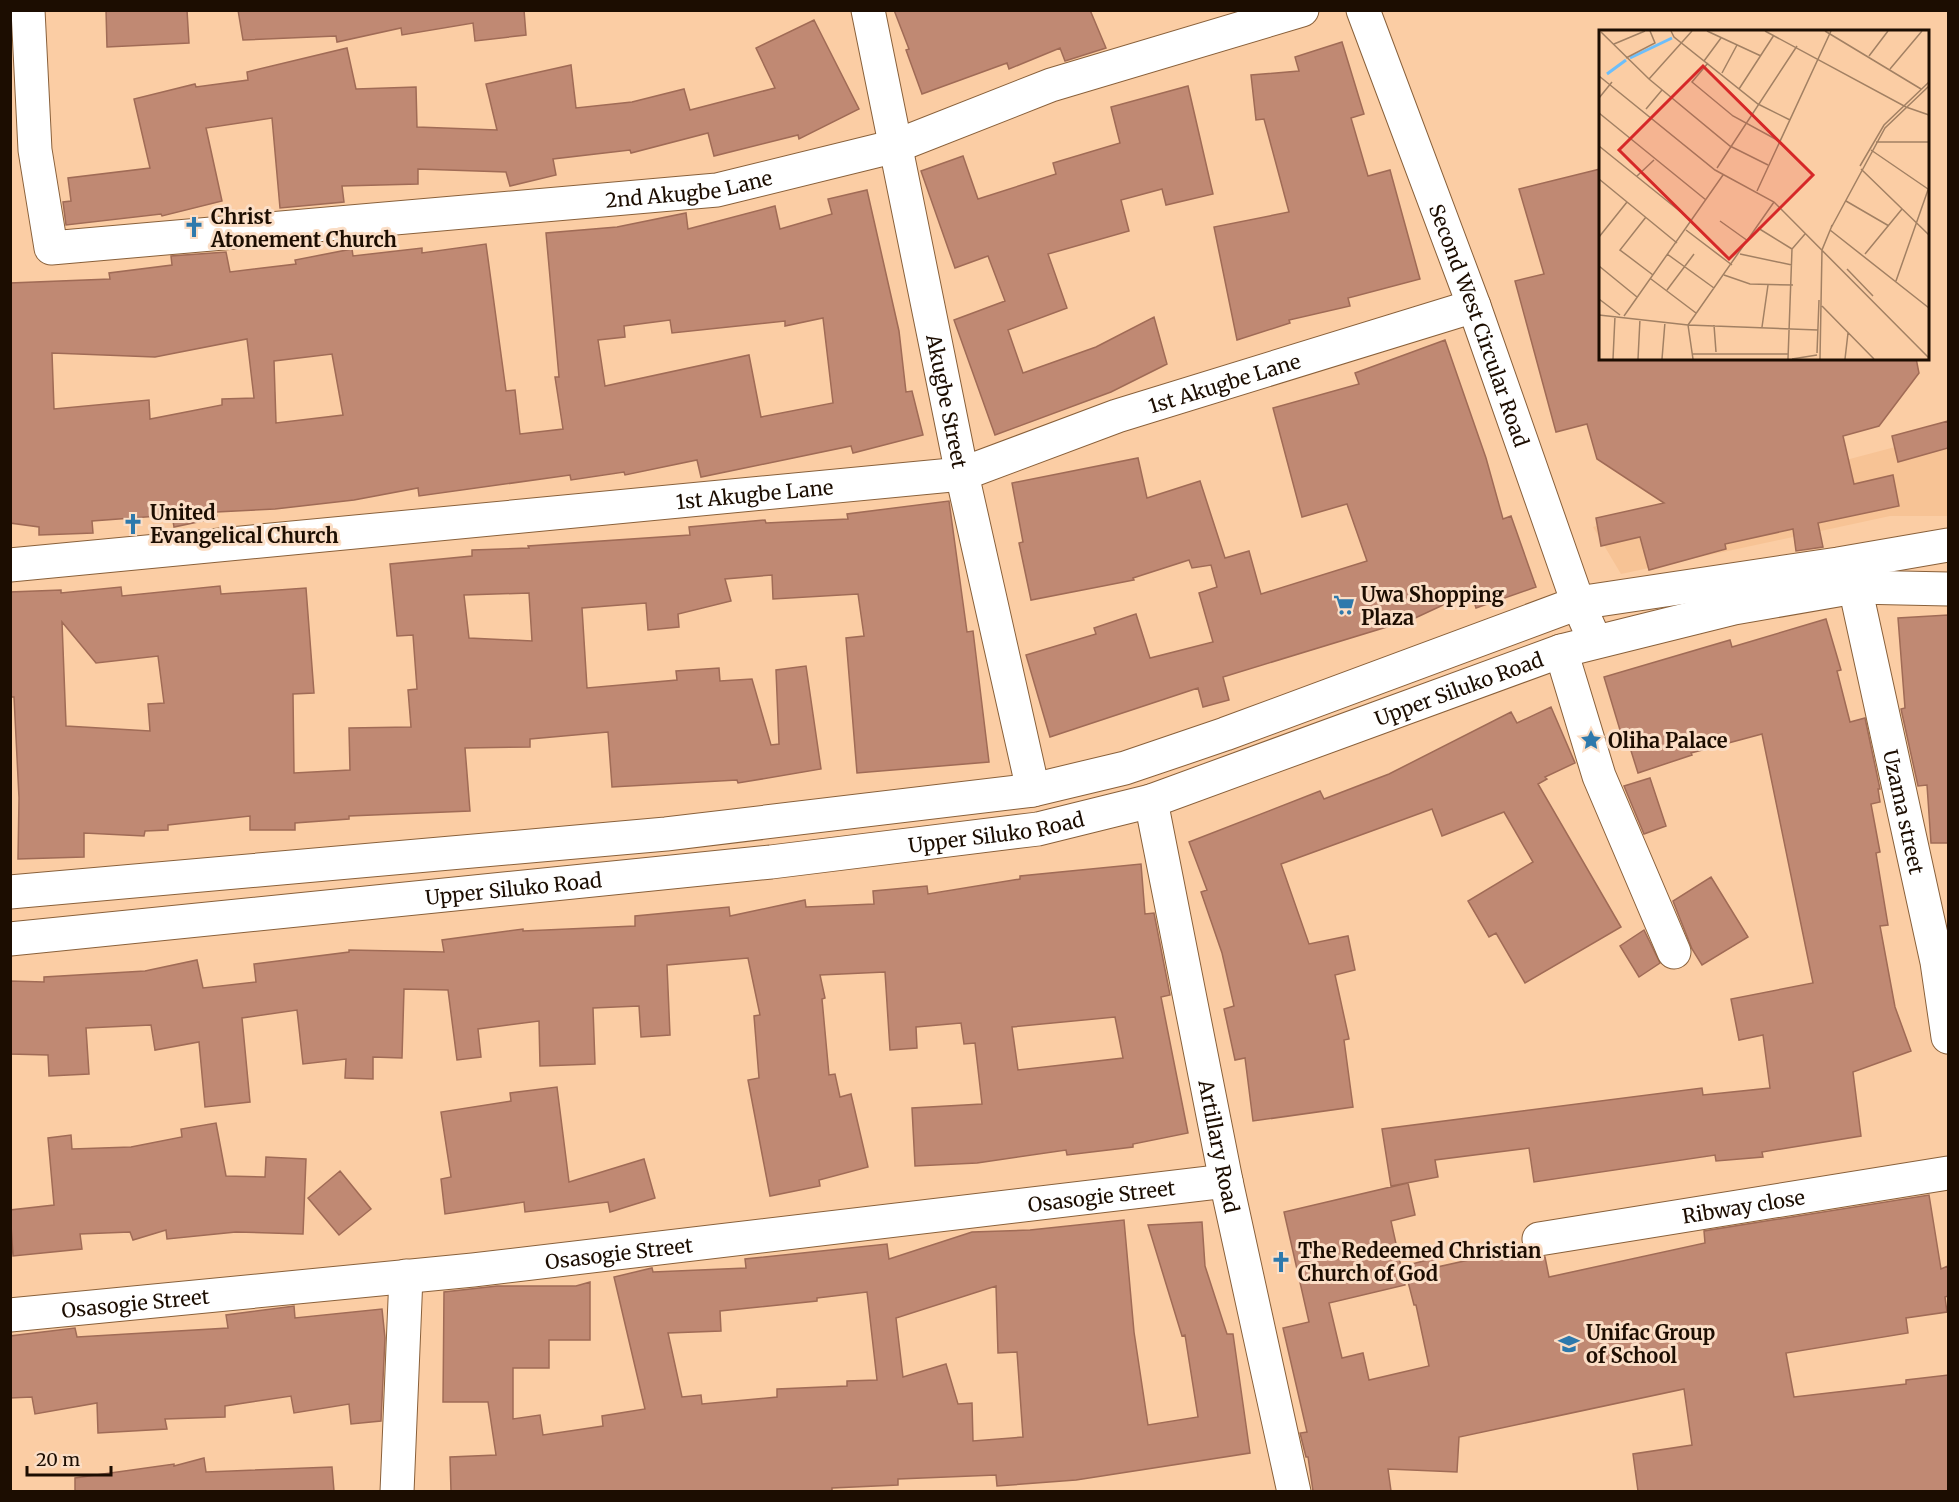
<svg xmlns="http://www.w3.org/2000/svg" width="1959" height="1502" font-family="Merriweather,serif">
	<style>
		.built { fill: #f7c395 }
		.building { fill: #c08973; stroke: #a06b56; stroke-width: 1.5; fill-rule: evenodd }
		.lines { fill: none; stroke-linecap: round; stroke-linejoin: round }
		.minor-casing { stroke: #89603a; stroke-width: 35 }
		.major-casing { stroke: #89603a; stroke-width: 35 }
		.minor { stroke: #fff; stroke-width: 33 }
		.major { stroke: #fff; stroke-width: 33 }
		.labels { text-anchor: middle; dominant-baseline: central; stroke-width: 6; stroke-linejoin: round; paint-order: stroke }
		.street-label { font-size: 20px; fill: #1c0d01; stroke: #fbdec6 }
		.poi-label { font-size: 20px; font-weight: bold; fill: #1c0d01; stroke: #fbdec6; text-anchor: start }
		.inset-river { fill: none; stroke: #6dbefa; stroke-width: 3 }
		.inset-road { fill: none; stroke: #a28063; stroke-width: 1.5 }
		.view { fill: #d62828; fill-opacity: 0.15; stroke: #d62828; stroke-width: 3 }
		.inset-edge { fill: none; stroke: #1c0d01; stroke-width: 3 }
	</style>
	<rect width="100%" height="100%" fill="#fbcda4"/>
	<path class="built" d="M1948 433V516H1890L1621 574 1593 527Z"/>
	<path class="building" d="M106 10H187L189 43 107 47Z
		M238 10H524L526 35 475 41 473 23 402 35 401 28 337 42 336 36 243 40Z
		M894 10H1090L1106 48 1065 61 1060 48 1009 69 1007 63 922 94 906 50 909 49Z
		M814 20 859 109 799 139 798 135 714 156 708 133 631 153 630 150 553 159 556 175 510 186 506 172 418 169V184L342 186 344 202 280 208 272 118 206 128 222 201 162 216 161 214 66 225 63 202 71 201 68 178 150 168 134 99 195 84 196 87 248 80 247 72 347 48 356 89 416 87 417 127 497 130 486 84 571 65 576 108 632 102 684 89 690 110 775 88 756 48Z
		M1342 42 1364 114 1351 118 1368 176 1390 170 1420 279 1348 298 1350 306 1289 320 1290 323 1237 340 1214 227 1289 212 1264 119 1256 120 1251 75 1299 71 1295 57Z
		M1188 86 1213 194 1166 205 1162 189 1121 200 1129 231 1048 254 1067 308 1008 330 1023 373 1096 347 1154 317 1167 364 1111 392 995 435 954 320 1005 301 988 256 955 268 921 171 963 156 978 199 1056 174 1053 163 1120 143 1111 107Z
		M1600 169V358H1916L1919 373 1879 426 1843 436 1854 484 1893 475 1899 506 1818 523 1823 547 1796 551 1793 529 1725 544 1726 549 1649 570 1640 537 1601 546 1596 518 1664 503 1597 459 1587 424 1556 432 1515 281 1544 274 1519 189Z
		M867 190 899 331 906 392 912 391 923 435 853 453 851 446 701 477 697 460 625 475 624 472 571 480 570 475 419 496 418 488 354 500 275 509 216 512 217 518 174 527 172 515 92 521 93 533 39 535V527L10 523V283L110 279 109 273 172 265 171 256 226 252 230 272 296 264 295 260 352 249 353 256 422 248V253L486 244 506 391 515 390 520 434 563 429 555 377H559L546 233 617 227 686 213 688 229 775 206 780 229 832 214 828 199ZM823 318 833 403 761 417 749 355 605 386 598 340 625 337 624 326 670 320 672 333 785 321V326ZM247 339 254 398 222 399V405L150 419 149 400 54 409 52 353 155 357ZM332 354 343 415 276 423 274 361Z
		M1445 340 1486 458 1503 519 1511 516 1536 587 1476 608 1471 592 1413 619 1223 677 1229 700 1203 707 1198 688 1050 737 1026 655 1096 634 1094 628 1136 614 1150 658 1213 642 1199 593 1217 587 1211 565 1192 568 1189 560 1133 578 1134 580 1031 600 1019 543 1023 542 1012 483 1138 458 1147 498 1200 481 1225 558 1249 551 1261 594 1367 561 1347 504 1302 517 1273 408 1359 384 1355 373Z
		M1948 421V448L1898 462 1892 436Z
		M949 501 967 632 973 631 989 762 857 773 846 638 864 636 858 594 773 599 772 575 725 579 731 601 678 614 679 627 648 630 646 603 582 608 587 688 677 680 676 671 719 668 720 681 752 679 771 745 779 744 776 670 806 666 821 769 738 783 737 780 612 787 608 732 530 739V747L465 748 470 811 349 816V819L295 823V830H250V816L168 825V830L145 831 144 836 84 833V857L18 859 19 798 14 697H10V592L61 590V593L121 587 122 596 220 586 221 594 306 588 314 693 293 694 294 773 350 770 349 728 411 727 408 690 417 689 413 635 397 636 390 564 472 556V550L529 548 528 546 690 535 689 527 765 520 766 523 848 519 847 514ZM529 593 532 641 469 638 464 595ZM62 622 96 663 158 656 164 703 148 704 150 731 66 726Z
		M1948 615V843H1931L1927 785 1918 786 1901 709 1905 708 1898 618Z
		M1826 619 1841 670 1837 671 1850 722 1865 718 1880 789H1878L1880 802 1871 804 1880 852 1876 853 1888 925 1880 926 1895 1007 1911 1051 1853 1072 1861 1136 1762 1152 1763 1157 1716 1161 1715 1155 1534 1182 1529 1148 1435 1160 1438 1177 1391 1186 1382 1129 1702 1088 1703 1095 1770 1088 1763 1035 1739 1040 1731 999 1813 983 1762 734 1691 753 1692 755 1638 773 1627 738 1623 740 1604 677 1730 640 1732 647Z
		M1551 707 1575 763 1545 777 1547 779 1538 784 1621 927 1525 983 1496 933 1489 937 1468 901 1533 862 1504 812 1442 836 1432 809 1281 864 1309 944 1348 936 1355 970 1335 975 1349 1039 1344 1040 1353 1107 1253 1121 1245 1058 1235 1060 1224 1009 1234 1006 1222 953 1201 892 1207 890 1189 842 1320 791 1324 799 1389 774 1511 712 1517 723Z
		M1650 778 1666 826 1644 834 1624 786Z
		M1141 864 1145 914 1154 913 1170 995 1161 997 1188 1133 1133 1144V1147L1067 1155 1066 1150 977 1163 915 1166 912 1108 982 1104 975 1043 964 1044 961 1023 916 1027 917 1048 890 1050 885 972 820 975 825 998 822 999 829 1075 835 1074 840 1097 851 1094 868 1167 819 1180 820 1186 770 1196 748 1080 759 1078 754 1016 760 1015 748 958 667 965 670 1035 641 1037 639 1006 593 1008 595 1064 540 1066 539 1021 478 1029 481 1057 457 1060 448 990 404 989 402 1058 373 1057V1079L345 1078 346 1059 303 1064 297 1010 242 1018 250 1102 205 1107 199 1042 155 1050 151 1025 86 1028 89 1074 49 1076 48 1055 10 1054V981L44 982V977L145 971 197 960 203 988 256 982 254 964 349 952V950L444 952 442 940 523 929V931L635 926V916L729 907 730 916 805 900 806 907 874 904 873 891 927 886 928 894 1020 879V876ZM1115 1017 1123 1058 1018 1070 1012 1027Z
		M1711 877 1748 937 1702 965 1692 949 1673 901Z
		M1644 930 1660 963 1639 977 1620 946Z
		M557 1087 569 1182 644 1159 655 1198 610 1212 608 1202 525 1212 524 1202 445 1214 441 1179 451 1177 441 1112 511 1101 510 1093Z
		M216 1123 226 1176 265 1177 266 1157 306 1159 303 1234 236 1232 167 1239 166 1230 133 1240 130 1232 80 1234 82 1249 13 1256 10 1210 54 1205 48 1138 71 1135 72 1149 131 1147 182 1137 181 1129Z
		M340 1171 371 1209 339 1235 308 1198Z
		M1408 1183 1415 1215 1391 1221 1405 1285 1329 1303 1342 1358 1363 1353 1369 1380 1429 1366 1416 1305H1414L1404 1266 1435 1258 1437 1267 1523 1248 1532 1256 1545 1257 1549 1277 1705 1243 1704 1231 1929 1195 1941 1269 1948 1266V1296L1945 1297 1947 1312 1906 1318 1908 1333 1786 1353 1794 1397 1906 1384V1380L1948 1375V1491H1638L1633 1454 1692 1445 1684 1389 1459 1437 1457 1472 1388 1469 1391 1491H1313L1308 1457H1306L1300 1433 1307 1432 1283 1328 1309 1322 1284 1212Z
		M1124 1220 1134 1332 1148 1425 1198 1417 1185 1335 1182 1336 1148 1225 1202 1222 1205 1266 1227 1334H1233L1250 1453 1076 1480 997 1486 996 1475 898 1479V1485L832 1488V1491H451L450 1457 496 1455 488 1402H443L444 1292 497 1286H576L590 1282V1340H549V1368H513V1419L540 1415 543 1435 603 1426 602 1416 645 1409 614 1277 652 1268 653 1272 746 1268 745 1259 887 1244 889 1259 972 1232 1030 1230ZM996 1286 998 1353 1017 1352 1023 1437 973 1441 972 1403 958 1404 946 1364 903 1377 896 1318ZM867 1292 877 1380 847 1381V1386L777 1389V1397L702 1404 701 1395 682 1397 668 1333 721 1331 720 1311 817 1301V1298Z
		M294 1306 295 1318 382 1309 385 1338 381 1421 351 1424 349 1404 294 1413 291 1396 225 1406V1417L165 1419 167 1429 98 1433 97 1403 35 1414 32 1397 10 1398V1336L75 1328 77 1337 228 1328 226 1315Z
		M204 1458 206 1472 332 1467 334 1491H75V1478L174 1464V1466Z"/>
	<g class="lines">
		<defs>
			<g id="minor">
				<path id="s1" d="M28 10 35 150 51 248 717 190 896 146 1051 85 1302 10"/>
				<path id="s2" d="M868 10 962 474 1033 790"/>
				<path id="s3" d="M1363 10 1474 306 1578 603 1595 641"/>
				<path id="s4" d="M10 565 962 474 1117 416 1474 306"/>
				<path id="s5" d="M1855 587 1937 962 1948 1037"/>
				<path d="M1561 651 1599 776 1674 952"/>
				<path id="s6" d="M1151 801 1226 1181 1294 1492"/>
				<path id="s7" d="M1539 1239 1948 1173"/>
				<path id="s8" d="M10 1315 473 1270 1226 1181"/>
				<path d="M397 1492 406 1276"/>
			</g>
			<g id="major">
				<path d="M10 892 666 834 1033 790 1125 768 1225 734 1578 603 1838 564 1948 545"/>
				<path id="s9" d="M10 939 771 862 1038 829 1151 801 1561 651 1734 608 1855 587 1948 589"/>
			</g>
		</defs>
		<use href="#minor" class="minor-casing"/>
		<use href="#major" class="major-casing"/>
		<use href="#minor" class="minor"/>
		<use href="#major" class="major"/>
	</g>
	<defs>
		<symbol id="church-bare" viewBox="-9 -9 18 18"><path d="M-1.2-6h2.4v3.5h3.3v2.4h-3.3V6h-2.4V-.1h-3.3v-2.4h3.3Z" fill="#2e79ac" stroke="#fbdec6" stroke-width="2.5" paint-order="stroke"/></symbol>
		<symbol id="supermarket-bare" viewBox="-9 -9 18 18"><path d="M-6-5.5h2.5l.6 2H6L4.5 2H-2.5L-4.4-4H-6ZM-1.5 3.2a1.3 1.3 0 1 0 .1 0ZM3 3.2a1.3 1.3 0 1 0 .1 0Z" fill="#2e79ac" stroke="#fbdec6" stroke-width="2.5" paint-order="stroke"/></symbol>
		<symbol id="sight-bare" viewBox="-9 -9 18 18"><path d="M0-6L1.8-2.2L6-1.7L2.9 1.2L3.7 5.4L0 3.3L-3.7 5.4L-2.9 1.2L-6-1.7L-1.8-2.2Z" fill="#2e79ac" stroke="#fbdec6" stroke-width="2.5" paint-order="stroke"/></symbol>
		<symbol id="school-bare" viewBox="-9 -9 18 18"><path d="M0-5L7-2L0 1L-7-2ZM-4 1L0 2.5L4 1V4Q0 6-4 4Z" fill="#2e79ac" stroke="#fbdec6" stroke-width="2.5" paint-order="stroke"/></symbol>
	</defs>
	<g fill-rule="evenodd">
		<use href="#church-bare" x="179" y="212" width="30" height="30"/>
		<use href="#church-bare" x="118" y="509" width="30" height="30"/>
		<use href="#supermarket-bare" x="1329" y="590" width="30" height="30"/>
		<use href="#sight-bare" x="1576" y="725" width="30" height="30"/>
		<use href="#church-bare" x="1266" y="1247" width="30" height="30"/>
		<use href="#school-bare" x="1554" y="1329" width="30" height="30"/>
	</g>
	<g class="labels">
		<g class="street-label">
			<text stroke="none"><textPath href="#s1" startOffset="880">2nd Akugbe Lane</textPath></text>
			<text stroke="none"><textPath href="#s3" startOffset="336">Second West Circular Road</textPath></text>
			<text stroke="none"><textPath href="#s4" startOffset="1234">1st Akugbe Lane</textPath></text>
			<text stroke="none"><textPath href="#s2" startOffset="399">Akugbe Street</textPath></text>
			<text stroke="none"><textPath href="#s4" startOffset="748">1st Akugbe Lane</textPath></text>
			<text stroke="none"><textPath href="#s9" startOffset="1478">Upper Siluko Road</textPath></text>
			<text stroke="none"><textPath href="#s5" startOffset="230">Uzama street</textPath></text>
			<text stroke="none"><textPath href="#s9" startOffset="992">Upper Siluko Road</textPath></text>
			<text stroke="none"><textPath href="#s9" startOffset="506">Upper Siluko Road</textPath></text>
			<text stroke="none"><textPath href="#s6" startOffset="352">Artillary Road</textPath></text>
			<text stroke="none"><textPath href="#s8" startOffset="1098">Osasogie Street</textPath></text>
			<text stroke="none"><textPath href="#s7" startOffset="207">Ribway close</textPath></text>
			<text stroke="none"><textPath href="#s8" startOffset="612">Osasogie Street</textPath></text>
			<text stroke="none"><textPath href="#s8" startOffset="126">Osasogie Street</textPath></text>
		</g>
		<g class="poi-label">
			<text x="211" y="216">Christ<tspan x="211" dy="23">Atonement Church</tspan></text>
			<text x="150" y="512">United<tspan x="150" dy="23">Evangelical Church</tspan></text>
			<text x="1361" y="594">Uwa Shopping<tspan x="1361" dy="23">Plaza</tspan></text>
			<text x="1608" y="740">Oliha Palace</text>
			<text x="1298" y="1250">The Redeemed Christian<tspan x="1298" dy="23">Church of God</tspan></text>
			<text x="1586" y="1332">Unifac Group<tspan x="1586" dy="23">of School</tspan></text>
		</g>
	</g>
	<g transform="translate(1599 30)">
		<rect width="330" height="330" fill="#fbcda4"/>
		<path class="inset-river" d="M31 28 73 8M8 44 27 30"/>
		<path class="inset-road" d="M72 1 75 7 159 74 191 90M108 1 162 26M166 1 307 77 330 85M226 1 322 59M2 2 50 49 131 116 169 135M15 14 46 1M270 26 289 1M27 28 56 13 51 1M105 31 122 8M109 33 93 52 134 86 180 111M291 39 323 1M123 43 138 15M0 46 116 140 175 172 330 328M50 49 93 1M140 59 175 5M0 68 13 52M47 79 63 60M0 83 107 170M277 112H330M0 116 93 191M272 120 329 159M261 136 285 95 330 52M118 138 198 16M262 139 330 205M38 146 55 130M0 149 78 213M158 161 232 1M247 171 290 196M47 187 21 220 54 245M121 191 149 211M233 195 232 198 286 98 330 56M159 198 193 219M87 200 133 235M231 200 330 278M0 207 28 172M68 224 115 258M141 224 193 235M266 224 303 179M0 236 38 267M248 239 274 266M125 245 151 254 194 255M52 249 97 283M297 251 330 157M68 260 95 224M0 269 21 285M223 276 275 329M0 285 89 295 219 300M25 286 124 145M115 295 117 322M163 297 169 255M218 323 220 270M93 324H189M14 329 16 286M39 329 41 289M63 329 66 292M94 329 89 295 175 172M189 329 193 219 206 204M193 329 218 325M221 329 223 220 232 198M246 329 249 303"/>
		<path class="view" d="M104 36 214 145 130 229 20 120Z"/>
		<rect width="330" height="330" class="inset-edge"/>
	</g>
	<rect width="1959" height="1502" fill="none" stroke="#1c0d01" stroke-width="24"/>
	<path d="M27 1466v9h84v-9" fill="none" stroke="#1c0d01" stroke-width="3"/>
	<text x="36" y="1466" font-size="18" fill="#1c0d01" stroke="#fbdec6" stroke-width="4.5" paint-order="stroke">20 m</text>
</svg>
